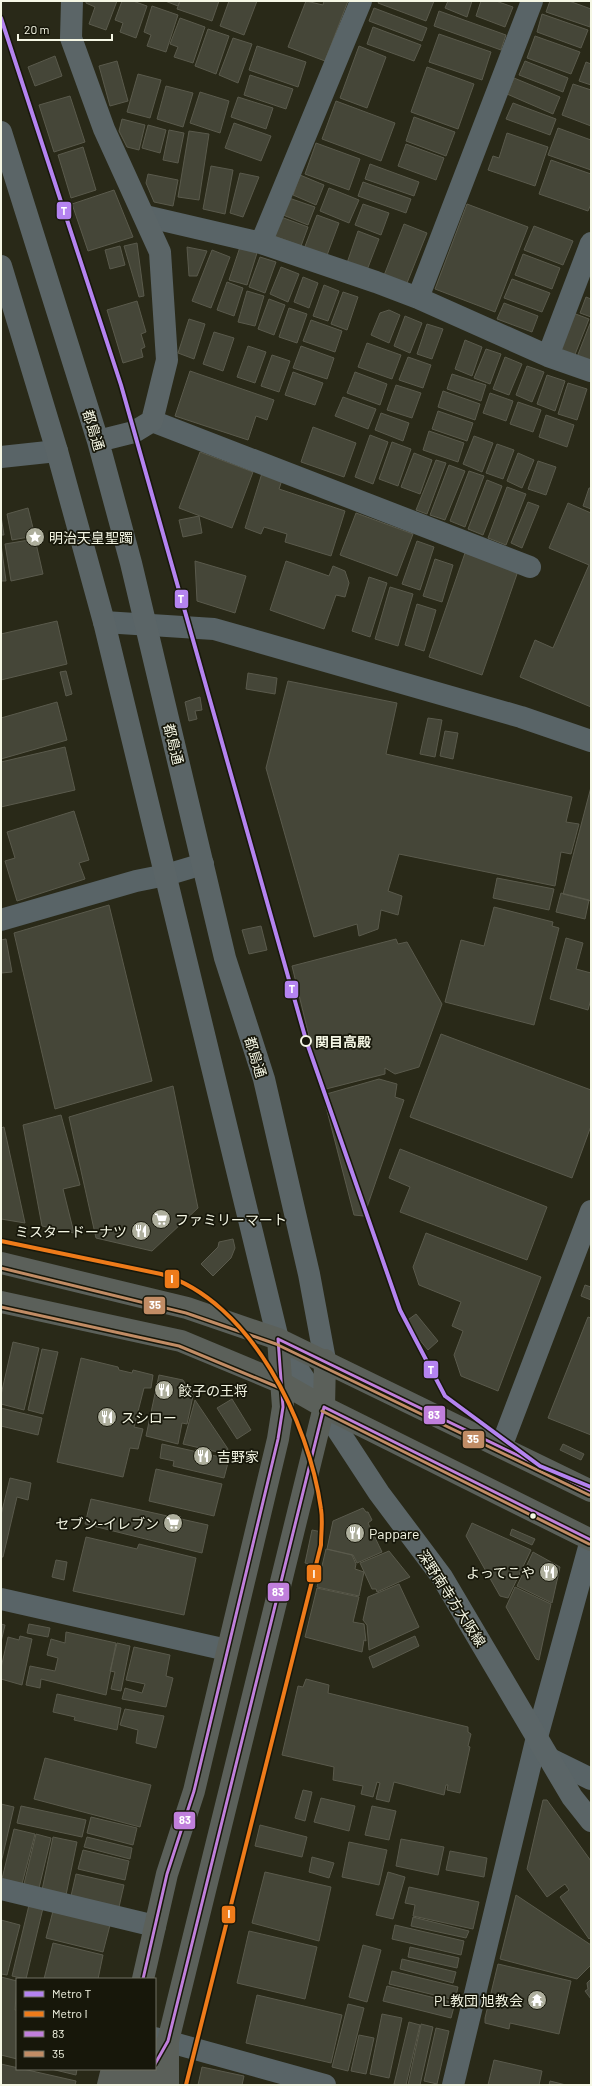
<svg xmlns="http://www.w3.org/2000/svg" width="592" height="2086" font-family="Barlow,'Noto Sans JP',sans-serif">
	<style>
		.building { fill: #454638; stroke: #5a5a4c }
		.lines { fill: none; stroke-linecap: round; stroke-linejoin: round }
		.street { stroke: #596467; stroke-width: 22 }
		.secondary { stroke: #5b6567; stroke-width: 22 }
		.highway { stroke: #5b605a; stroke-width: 22 }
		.bus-1-casing { stroke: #17170a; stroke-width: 6 }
		.bus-2-casing { stroke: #17170a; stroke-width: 6 }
		.bus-1 { stroke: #c07fdc; stroke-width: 3 }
		.bus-2 { stroke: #c18c65; stroke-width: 3 }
		.metro-1-casing { stroke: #17170a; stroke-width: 7 }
		.metro-2-casing { stroke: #17170a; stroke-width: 7 }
		.metro-1 { stroke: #b483f0; stroke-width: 4 }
		.metro-2 { stroke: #ee7b1a; stroke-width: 4 }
		.stop-dot { fill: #17170a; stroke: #f5f7e5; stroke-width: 2 }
		.bus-dot { fill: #f5f7e5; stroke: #17170a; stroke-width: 1.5 }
		.labels { text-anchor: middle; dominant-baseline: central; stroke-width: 3.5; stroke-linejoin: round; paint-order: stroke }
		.street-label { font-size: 14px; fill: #f5f7e5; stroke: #17170a }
		.poi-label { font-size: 14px; fill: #f5f7e5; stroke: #17170a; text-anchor: start }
		.stop-label { font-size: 14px; font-weight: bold; fill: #f5f7e5; stroke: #17170a; text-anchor: start }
		.line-badge { stroke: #17170a; stroke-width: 1.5 }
		.badge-label { font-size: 11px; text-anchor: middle; font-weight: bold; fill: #fff }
	</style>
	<rect width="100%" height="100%" fill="#292918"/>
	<path class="building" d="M86 1H117L106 30 89 24 95 7 86 3Z
		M122 1H133L147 6 136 38 120 32 123 23 115 20Z
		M165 1H180L178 6Z
		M180 1H219L212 21 177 9Z
		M229 1H257L244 35 220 26Z
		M306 1 323 5 324 1H348L325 61 288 47Z
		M379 1H434L426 21 378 3Z
		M448 1H472L467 17 445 8Z
		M481 1H496L513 7 505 27 476 16Z
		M550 1H569L591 9 590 27 546 12Z
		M152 6 178 15 166 52 147 46 151 35 144 32Z
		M374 8 427 28 422 41 369 21Z
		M439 11 506 35 501 50 434 26Z
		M542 14 588 30 581 48 537 32Z
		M180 18 205 27 193 63 174 57 178 47 170 44Z
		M373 27 421 45 414 61 367 44Z
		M208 29 229 36 216 74 195 66Z
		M439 34 491 52 482 80 429 62Z
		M535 36 580 52 571 74 527 58Z
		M233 38 252 44 238 83 219 75Z
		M257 46 306 62 298 87 249 70Z
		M359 46 386 57 367 108 340 98Z
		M55 56 62 76 35 86 28 67Z
		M117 61 128 101 110 106 99 66Z
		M525 61 568 78 563 92 519 75Z
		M586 62 591 64V85L579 81Z
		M427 67 474 84 458 129 411 112Z
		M138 74 161 80 150 118 127 112Z
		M250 75 293 89 286 109 244 95Z
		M514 78 560 97 553 114 507 94Z
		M573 84 591 90V126L562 115Z
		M166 86 193 93 183 127 157 119Z
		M200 92 229 101 220 133 190 123Z
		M70 96 85 142 54 152 39 105Z
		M238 97 273 108 266 129 231 117Z
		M336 101 395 123 381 161 322 139Z
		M513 103 556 119 550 135 506 119Z
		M414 117 455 132 446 156 406 141Z
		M122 119 145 125 139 150 127 147 119 131Z
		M234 123 271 136 261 161 225 148Z
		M148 125 166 130 160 153 142 148Z
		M558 128 591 140V170L548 155Z
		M169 130 184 133 178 163 163 160Z
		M189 131 209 134 199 200 178 197Z
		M507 133 548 147 535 186 488 170 493 156 499 158Z
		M316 143 360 159 349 190 305 174Z
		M406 144 444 158 436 180 398 166Z
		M83 147 96 190 71 198 58 155Z
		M551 160 591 174V204L588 211 539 194Z
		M370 164 419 182 414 196 365 179Z
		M211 166 233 170 225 214 203 209Z
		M240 173 259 177 243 217 230 213Z
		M148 174 178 180 173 206 154 202 146 183Z
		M300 175 324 185 316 205 293 195Z
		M363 182 411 199 406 213 358 196Z
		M329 188 359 200 349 223 320 211Z
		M114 190 133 237 88 251 72 204Z
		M289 198 315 207 308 225 283 215Z
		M363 204 389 213 381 235 355 225Z
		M467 204 528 227 495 312 435 289Z
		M317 215 339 223 326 258 304 249Z
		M281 217 308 227 301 246 274 236Z
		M404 224 427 233 405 288 383 278Z
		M534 226 573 241 563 265 524 250Z
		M358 231 379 239 367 270 347 263Z
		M137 243 144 296 139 297 124 246Z
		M120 246 125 265 110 269 105 250Z
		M187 247 207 251 197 276H189Z
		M240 247 257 253 247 285 229 280Z
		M212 250 230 257 211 308 192 301Z
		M523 254 560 268 552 289 515 275Z
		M260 257 276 262 265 293 249 287Z
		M281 267 299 274 288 302 270 294Z
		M303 277 318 283 309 308 294 302Z
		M512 279 550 293 542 312 504 298Z
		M227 282 243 288 234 316 217 310Z
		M324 285 339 291 328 321 313 316Z
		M247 291 264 296 255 326 238 322Z
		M343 292 358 297 347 330 331 324Z
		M586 297 591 299V317L580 313Z
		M269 299 285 305 274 335 258 329Z
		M137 301 146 332 141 334 145 347 141 349 143 357 123 363 107 310Z
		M504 303 538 316 532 332 497 319Z
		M289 308 307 314 297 343 279 337Z
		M389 310 400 315 389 343 371 335 380 313Z
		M573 313 589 319 574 357 558 351Z
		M405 316 422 323 410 353 394 346Z
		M189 319 205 324 194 359 178 353Z
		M311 320 342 331 335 352 303 341Z
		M591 321V362L577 357Z
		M427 324 443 329 432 359 417 354Z
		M214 332 234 338 223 371 203 364Z
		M465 340 482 347 472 376 455 369Z
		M367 343 401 355 392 379 358 367Z
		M248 346 266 352 255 383 237 377Z
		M301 346 334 358 327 379 293 368Z
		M486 349 501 354 490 384 474 378Z
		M272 355 290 361 279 392 261 386Z
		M408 357 431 365 423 388 399 380Z
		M505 357 522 364 509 395 493 389Z
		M527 366 544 372 532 402 516 395Z
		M190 371 274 400 267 420 256 416 248 440 175 416Z
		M293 372 323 383 315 405 285 395Z
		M355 372 387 384 380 405 347 393Z
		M452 374 486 385 481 401 447 389Z
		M547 375 565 381 555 411 537 404Z
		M568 383 587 389 577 420 558 414Z
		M396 385 421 393 412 418 387 410Z
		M443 391 480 404 475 420 438 407Z
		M490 393 513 401 506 421 483 413Z
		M343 397 376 409 368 429 335 416Z
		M518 402 541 410 533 432 510 424Z
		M438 411 473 423 467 441 432 429Z
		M381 413 409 423 403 441 375 430Z
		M546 415 574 425 567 447 539 437Z
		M313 427 356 443 344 477 301 462Z
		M429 431 464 443 458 462 423 450Z
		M370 435 388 442 373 484 355 477Z
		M474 436 493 443 482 472 463 464Z
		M392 442 411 449 398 486 379 479Z
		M497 444 514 450 503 479 486 473Z
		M200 452 253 472 232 528 179 508Z
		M414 453 432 460 420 494 401 487Z
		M518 453 534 460 522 488 507 481Z
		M436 460 446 463 427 514 416 510Z
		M538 461 556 467 546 495 528 489Z
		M449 465 465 471 445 520 430 515Z
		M469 471 484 476 465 527 450 521Z
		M262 473 282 480 279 489 345 511 331 556 285 542 287 534 264 527 261 534 245 528Z
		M487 480 502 486 483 535 468 529Z
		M507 487 526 494 506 545 488 538Z
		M589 488H591V509L583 506Z
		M528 502 539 506 522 548 511 543Z
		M568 503 591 513V707L520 677 535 640 553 648 589 565 549 548Z
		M28 508 35 536 12 540 7 514Z
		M356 513 413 534 397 576 340 555Z
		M1 516 4 535H1Z
		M199 516 202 533 183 537 179 520Z
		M35 539 43 574 11 581 5 544Z
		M417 541 434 547 420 590 402 584Z
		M1 544 6 581H1Z
		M465 553 518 571 482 675 429 657Z
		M435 559 453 565 442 602 423 596Z
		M195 561 246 576 235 613 197 601Z
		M286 561 329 576 333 566 345 571 349 583 345 597 336 595 324 629 270 610Z
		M369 577 387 583 370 637 352 631Z
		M390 587 413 594 398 646 375 639Z
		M417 604 436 610 424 651 405 645Z
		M57 621 67 664 1 680V634Z
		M66 671 72 694 66 696 60 672Z
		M248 673 277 678 275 694 246 689Z
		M288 681 397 703 386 754 572 797 566 822 579 824 571 854 561 852 555 886 399 854 388 891 402 896 398 915 381 910 378 929 359 936 357 924 314 937 266 768Z
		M200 697 202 710 195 711 197 719 189 721 185 702Z
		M57 702 67 740 1 759V718Z
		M428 718 442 720 435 757 420 754Z
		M445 731 458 733 453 759 440 756Z
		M65 747 75 790 1 807V762Z
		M591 787V901L563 894Z
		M74 811 89 860 79 863 85 879 17 901 5 861 15 858 7 832Z
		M497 878 554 889 549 910 493 898Z
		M561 893 589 900 585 919 556 912Z
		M109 905 152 1081 55 1109 14 933Z
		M494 907 553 922 552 926 559 928 534 1025 445 1002 461 940 484 946Z
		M261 926 267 950 249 954 242 930Z
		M566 938 583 943 576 969 591 973V999L588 1010 550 999Z
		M6 939 12 972 1 973V940Z
		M396 939 398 944 407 942 442 1004 419 1067 395 1074 385 1068V1074L322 1090 292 966Z
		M441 1034 591 1090V1126L572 1178 410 1117Z
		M379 1079 397 1084 395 1097 404 1100 364 1216 354 1215 323 1095Z
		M173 1086 198 1208 152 1251 96 1238 69 1117Z
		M61 1115 80 1185 63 1189 74 1233 42 1226 23 1125Z
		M4 1127 25 1223 1 1219V1128Z
		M400 1149 547 1207 527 1260 400 1212 410 1187 389 1178Z
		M426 1233 541 1277 498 1391 461 1376 454 1355 463 1331 452 1326 461 1302 419 1285 413 1267Z
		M233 1239 235 1248 231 1258 213 1276 201 1264 218 1247 219 1242Z
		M585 1285 591 1287V1300L581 1296Z
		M416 1314 438 1341 428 1350 405 1322Z
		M588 1317 591 1318V1435L548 1418Z
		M13 1342 39 1348 24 1410 1 1404V1395Z
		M42 1349 58 1352 43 1414 28 1410Z
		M81 1358 118 1367 119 1370 132 1373 133 1370 153 1375 151 1388H144L134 1427 143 1429 138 1449 130 1448 123 1477 57 1462Z
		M159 1375 183 1380 193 1396 187 1424 182 1423 178 1444 146 1436Z
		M232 1399 251 1430 237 1439 217 1408Z
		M195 1400 228 1449 226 1454 183 1444Z
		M1 1408 42 1418 38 1435 1 1426Z
		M162 1444 229 1459 224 1478 173 1466 174 1461 160 1458Z
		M563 1444 584 1454 581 1460 560 1450Z
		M156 1469 222 1484 214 1516 149 1501Z
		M10 1478 31 1483 28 1500 17 1497 3 1557H1V1515Z
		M91 1499 208 1525 202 1553 85 1524Z
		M363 1508 366 1512H368L372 1520 368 1523 382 1552 357 1563 353 1555 327 1549 333 1521Z
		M472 1523 531 1550 508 1598 500 1596 466 1536Z
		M512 1529 535 1539 532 1545 510 1535Z
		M312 1530 322 1532 314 1565 305 1563Z
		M86 1537 137 1549 139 1544 196 1558 184 1615 73 1591Z
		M326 1549 352 1555 356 1564 355 1569 364 1572 359 1596 317 1587Z
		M389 1551 410 1577 377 1592 376 1589H372L360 1563Z
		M533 1552 560 1567 552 1603 517 1586Z
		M56 1560 67 1562 64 1580 52 1577Z
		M399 1584 419 1627 369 1650 367 1625 363 1620 368 1597Z
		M515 1587 551 1604 539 1660 536 1659 506 1607Z
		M317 1588 359 1597 353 1622 364 1624 366 1641 364 1640 362 1652 305 1637Z
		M1 1624 5 1625 1 1642Z
		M29 1624 50 1628 48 1637 27 1633Z
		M66 1632 116 1643 106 1695 41 1679 40 1688 26 1685 30 1666 55 1671 58 1658 47 1655 51 1639 65 1643Z
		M20 1636 32 1639 22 1685 1 1679V1668L8 1637 19 1640Z
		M415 1636 419 1646 373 1668 369 1657Z
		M117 1643 130 1646 121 1691 111 1689 115 1672 110 1671Z
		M134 1647 170 1655 166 1676 173 1678 166 1707 122 1699 125 1688 142 1693 145 1684 126 1680Z
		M306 1679 329 1685 328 1693 468 1727V1732L471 1734 468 1746 470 1747 460 1793 447 1790 448 1785H446L444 1795 394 1782 389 1802 376 1799 380 1783 377 1782 373 1797 361 1794 363 1786 333 1780 334 1767 282 1755 298 1686 303 1687Z
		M57 1694 121 1708 117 1730 74 1720 75 1717 53 1712Z
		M125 1709 164 1716 156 1748 136 1743 138 1730 120 1725Z
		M45 1758 151 1785 140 1827 34 1799Z
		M303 1790 312 1792 305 1821 295 1818Z
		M321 1798 355 1806 349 1831 314 1822Z
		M543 1800H547L591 1861V1937L589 1939 560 1897 569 1890 565 1884 547 1897 527 1869Z
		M1 1804 14 1807 1 1863Z
		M21 1806 86 1820 82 1837 17 1823Z
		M372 1806 396 1811 389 1840 365 1835Z
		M91 1817 137 1828 133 1845 87 1833Z
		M260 1825 307 1837 302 1857 255 1846Z
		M14 1829 35 1834 22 1884 2 1879Z
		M36 1834 51 1838 39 1888 24 1884Z
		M53 1837 77 1842 66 1895 42 1890Z
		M87 1837 132 1848 130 1859 84 1847Z
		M401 1839 444 1847 438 1875 396 1866Z
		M349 1842 387 1850 379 1885 342 1877Z
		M83 1850 129 1861 125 1880 78 1869Z
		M450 1851 487 1858 484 1877 446 1870Z
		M312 1857 334 1863 329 1878 309 1872Z
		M265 1872 331 1887 319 1941 252 1923Z
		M388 1872 405 1877 393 1919 376 1915Z
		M76 1874 124 1885 119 1907 71 1896Z
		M409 1887 479 1902 473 1929 413 1916 415 1905 405 1903Z
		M516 1895 591 1945V1965L577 1979 500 1959Z
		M29 1905 43 1908 26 1979 12 1976Z
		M53 1911 110 1925 103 1952 46 1938Z
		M413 1917 469 1931 466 1938 411 1926Z
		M1 1920 20 1925 7 1975 1 1974Z
		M395 1925 464 1941 461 1955 392 1939Z
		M249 1931 317 1947 305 1999 237 1983Z
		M53 1943 103 1955 98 1979H44Z
		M363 1945 381 1950 367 2002 349 1997Z
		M410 1947 459 1958 457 1968 408 1957Z
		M402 1959 456 1972 453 1983 400 1969Z
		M498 1964 571 1981 559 2034 510 2023 509 2029 485 2023V2018Z
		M392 1971 458 1987 455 2000 389 1984Z
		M1 1977 17 1981 15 2010H17V2059L1 2055Z
		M591 1979V1999L585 1991 588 1989 587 1983Z
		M387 1986 455 2003 451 2018 383 2001Z
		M257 1995 342 2015 331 2063 246 2043Z
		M348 2004 364 2008 348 2071 332 2067Z
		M382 2014 402 2018 389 2078 370 2074Z
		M409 2022 420 2025 406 2085H399L394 2084Z
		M421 2024 433 2027 420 2085H408Z
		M436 2028 449 2031 437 2084 424 2081Z
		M359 2035 374 2038 366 2074 351 2071Z
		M494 2060 542 2071 539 2085H488Z
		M1 2064 76 2081 75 2085H1Z
		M202 2067 244 2076 242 2085H198Z
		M51 2069H77L76 2075Z
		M550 2081 566 2085H549Z"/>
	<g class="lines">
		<path class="street" d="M145 216 261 243 376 282 418 298 548 356 591 371
			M261 243 361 1
			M418 298 532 1
			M548 356 591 243
			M152 421 530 567
			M1 457 57 451
			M104 622 214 629 521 717 591 741
			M1 920 136 881 166 875 203 864
			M1 1599 227 1650
			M550 1759 591 1779
			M1 1889 155 1926
			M155 2038 325 2085
			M453 2085 537 1737 591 1540"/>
		<path class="secondary" d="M72 1 71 38 104 129 160 252 167 360 152 421 134 432 98 441
			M1 132 98 441 131 563 225 958 264 1079 309 1274 325 1360
			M1 266 57 451 104 622 278 1339 379 1493 442 1577 572 1797 591 1821
			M501 1447 591 1211"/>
		<path class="highway" d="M1 1263 187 1308 278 1339 591 1491
			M1 1302 181 1341 282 1383 324 1407 591 1540
			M143 1979 167 1874 194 1791 278 1439 283 1407 278 1339
			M155 2064 168 2041 324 1407 325 1360
			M108 2085 112 2069
			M130 2085 132 2069
			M146 2085 152 2069
			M168 2085V2042"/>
		<defs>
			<path id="bus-1" d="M278 1339 591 1491
				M143 1979 167 1874 194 1791 278 1439 283 1407 278 1339
				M155 2064 168 2041 324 1407 591 1540"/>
			<path id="bus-2" d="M1 1268 186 1313 276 1344 589 1495
				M1 1307 179 1346 280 1388
				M322 1411 589 1544"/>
		</defs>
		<use href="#bus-1" class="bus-1-casing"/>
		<use href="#bus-2" class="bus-2-casing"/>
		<use href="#bus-1" class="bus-1"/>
		<use href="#bus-2" class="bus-2"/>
		<defs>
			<path id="metro-1" d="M1 18 121 385 306 1040 400 1310 445 1396 540 1466 591 1487"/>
			<path id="metro-2" d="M1 1241 161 1274C251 1301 309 1422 321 1509 323 1521 321 1533 321 1545L186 2085"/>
		</defs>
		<use href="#metro-1" class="metro-1-casing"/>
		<use href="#metro-2" class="metro-2-casing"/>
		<use href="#metro-1" class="metro-1"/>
		<use href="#metro-2" class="metro-2"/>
	</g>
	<defs>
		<symbol id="sight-disc" viewBox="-11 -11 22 22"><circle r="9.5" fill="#aeaf9d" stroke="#17170a"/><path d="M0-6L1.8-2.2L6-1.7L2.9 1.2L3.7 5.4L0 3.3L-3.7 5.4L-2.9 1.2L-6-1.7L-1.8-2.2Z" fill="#fff"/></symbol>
		<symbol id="supermarket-disc" viewBox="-11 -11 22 22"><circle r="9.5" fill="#aeaf9d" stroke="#17170a"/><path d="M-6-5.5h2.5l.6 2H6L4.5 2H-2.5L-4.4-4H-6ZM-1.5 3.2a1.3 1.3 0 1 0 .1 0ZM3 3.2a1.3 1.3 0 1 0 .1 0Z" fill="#fff"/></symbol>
		<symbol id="restaurant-disc" viewBox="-11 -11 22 22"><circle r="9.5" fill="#aeaf9d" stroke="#17170a"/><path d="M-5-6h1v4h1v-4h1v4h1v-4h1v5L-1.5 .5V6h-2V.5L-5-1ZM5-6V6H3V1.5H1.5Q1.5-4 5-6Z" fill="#fff"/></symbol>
		<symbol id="temple-disc" viewBox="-11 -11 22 22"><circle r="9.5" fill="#aeaf9d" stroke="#17170a"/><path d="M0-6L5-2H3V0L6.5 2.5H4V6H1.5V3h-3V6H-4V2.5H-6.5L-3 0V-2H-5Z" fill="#fff"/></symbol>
	</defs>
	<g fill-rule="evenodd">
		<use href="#sight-disc" x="24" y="526" width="22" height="22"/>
		<use href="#supermarket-disc" x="150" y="1208" width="22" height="22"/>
		<use href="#restaurant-disc" x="130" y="1220" width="22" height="22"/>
		<use href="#restaurant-disc" x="153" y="1379" width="22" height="22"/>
		<use href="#restaurant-disc" x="96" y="1406" width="22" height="22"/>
		<use href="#restaurant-disc" x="192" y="1445" width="22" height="22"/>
		<use href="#supermarket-disc" x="162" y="1512" width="22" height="22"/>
		<use href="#restaurant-disc" x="344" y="1522" width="22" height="22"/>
		<use href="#restaurant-disc" x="538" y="1561" width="22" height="22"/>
		<use href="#temple-disc" x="526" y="1989" width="22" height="22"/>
	</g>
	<circle class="stop-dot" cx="306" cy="1041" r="5"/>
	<circle class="bus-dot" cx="533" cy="1516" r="3.5"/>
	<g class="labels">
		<g class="street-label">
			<text transform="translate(94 430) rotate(73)">都島通</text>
			<text transform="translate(174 744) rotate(76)">都島通</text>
			<text transform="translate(256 1057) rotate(73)">都島通</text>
			<text transform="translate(452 1598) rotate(57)">深野南寺方大阪線</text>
		</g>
		<g class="poi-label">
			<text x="49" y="537">明治天皇聖躅</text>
			<text x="175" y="1219">ファミリーマート</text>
			<text x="127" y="1231" text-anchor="end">ミスタードーナツ</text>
			<text x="178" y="1390">餃子の王将</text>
			<text x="121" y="1417">スシロー</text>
			<text x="217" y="1456">吉野家</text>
			<text x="159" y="1523" text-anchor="end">セブン-イレブン</text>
			<text x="369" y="1533">Pappare</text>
			<text x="535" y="1572" text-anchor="end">よってこや</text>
			<text x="523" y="2000" text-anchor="end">PL教団 旭教会</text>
		</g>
		<g class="stop-label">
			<text x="315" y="1041">関目高殿</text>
		</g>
	</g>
	<g class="line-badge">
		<rect x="56" y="201" width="16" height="19" rx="4" fill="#b483f0"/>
		<rect x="174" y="589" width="15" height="20" rx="4" fill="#b483f0"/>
		<rect x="284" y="980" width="15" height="19" rx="4" fill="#b483f0"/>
		<rect x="164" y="1269" width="16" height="20" rx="4" fill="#ee7b1a"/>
		<rect x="143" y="1296" width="23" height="19" rx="4" fill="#c18c65"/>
		<rect x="423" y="1360" width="16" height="19" rx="4" fill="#b483f0"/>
		<rect x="423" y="1405" width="23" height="20" rx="4" fill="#c07fdc"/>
		<rect x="462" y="1430" width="23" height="19" rx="4" fill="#c18c65"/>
		<rect x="306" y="1564" width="16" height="19" rx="4" fill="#ee7b1a"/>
		<rect x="267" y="1582" width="23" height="20" rx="4" fill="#c07fdc"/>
		<rect x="173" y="1811" width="23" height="19" rx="4" fill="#c07fdc"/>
		<rect x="221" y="1905" width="15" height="19" rx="4" fill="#ee7b1a"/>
	</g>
	<g class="badge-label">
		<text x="64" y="215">T</text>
		<text x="181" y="603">T</text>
		<text x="292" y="993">T</text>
		<text x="172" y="1283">I</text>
		<text x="155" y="1309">35</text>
		<text x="431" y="1374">T</text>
		<text x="434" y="1419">83</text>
		<text x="473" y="1443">35</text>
		<text x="314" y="1578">I</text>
		<text x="278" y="1596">83</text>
		<text x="185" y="1824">83</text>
		<text x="229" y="1918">I</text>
	</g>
	<rect width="592" height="2086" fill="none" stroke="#f5f7e5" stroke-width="4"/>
	<rect x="16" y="1978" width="140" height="92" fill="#17170a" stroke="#707162"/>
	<rect x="24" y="1991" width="20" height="6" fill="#b483f0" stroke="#707162"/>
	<text x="52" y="1998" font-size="12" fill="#f5f7e5">Metro T</text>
	<rect x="24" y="2011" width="20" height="6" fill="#ee7b1a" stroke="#707162"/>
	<text x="52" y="2018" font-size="12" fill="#f5f7e5">Metro I</text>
	<rect x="24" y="2031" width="20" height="6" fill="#c07fdc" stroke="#707162"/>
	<text x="52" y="2038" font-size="12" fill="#f5f7e5">83</text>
	<rect x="24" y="2051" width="20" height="6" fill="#c18c65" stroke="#707162"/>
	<text x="52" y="2058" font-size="12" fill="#f5f7e5">35</text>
	<path d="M18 34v6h94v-6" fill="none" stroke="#f5f7e5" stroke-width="2"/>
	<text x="24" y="34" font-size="12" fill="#f5f7e5" stroke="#17170a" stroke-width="3" paint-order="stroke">20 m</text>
</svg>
